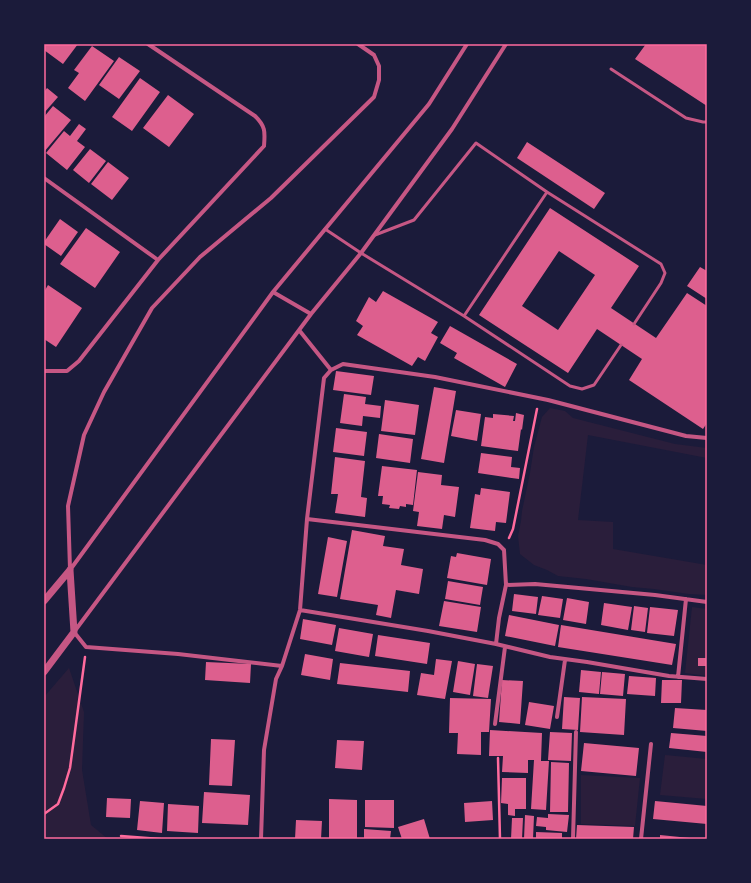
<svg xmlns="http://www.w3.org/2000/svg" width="751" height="883" font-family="Bitter,serif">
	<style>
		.green { fill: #2a1e3b }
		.building { fill: #dd5f8e; fill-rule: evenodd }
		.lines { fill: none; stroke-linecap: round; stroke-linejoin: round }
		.path { stroke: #ff6b9d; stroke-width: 2.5 }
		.service { stroke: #c65784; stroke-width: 3 }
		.minor { stroke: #c65784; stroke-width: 4 }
		.tertiary { stroke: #c65784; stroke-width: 7 }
		.neatline { fill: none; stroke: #ff6b9d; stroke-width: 1.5 }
	</style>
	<rect width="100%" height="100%" fill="#1b1b3a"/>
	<path class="green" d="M550 408 565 411 573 418 675 444 707 448V458L588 435 578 520 613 522V549L707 565V595L689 594 654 589 632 587 586 579 558 576 547 570 534 565 520 554 518 536 521 521 522 511 530 473 534 447 542 417Z
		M692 607 707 609V676L685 673Z
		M69 668 84 712 82 770 91 825 108 839H44V697Z
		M665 755 707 759V799L660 795Z
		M581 775 640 778 635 826 581 824Z"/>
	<path class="building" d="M44 44H78L63 64 44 50Z
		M646 44H707V106L635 59Z
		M92 46 114 61 85 101 68 88 79 73 74 70Z
		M119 57 140 71 119 99 99 85Z
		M140 78 160 92 132 131 112 117Z
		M47 88 58 97 44 113V92Z
		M168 95 194 114 169 147 143 128Z
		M53 106 71 120 44 152V117Z
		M79 124 86 129 77 141 85 147 67 170 46 153 64 131 70 136Z
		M527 142 605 193 594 209 517 158Z
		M90 149 106 161 89 183 73 170Z
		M108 162 129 178 112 200 91 184Z
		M550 208 639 266 611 308 656 338 687 293 707 306V423L703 429 629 380 642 359 597 329 568 373 479 315ZM559 251 595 275 558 330 522 306Z
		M60 219 78 232 61 256 44 244V242Z
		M86 228 120 252 95 288 60 264Z
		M700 267 707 271V299L687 286Z
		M48 285 82 308 56 347 44 339V292Z
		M383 291 438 322 431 333 438 337 425 361 418 357 412 366 357 335 363 326 356 321 369 297 376 302Z
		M450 326 517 364 505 387 454 358 457 353 440 343Z
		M336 371 374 376 371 395 333 390Z
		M434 387 456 391 444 463 421 459Z
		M344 394 366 397 365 404 381 406 380 418 363 416 362 426 340 423Z
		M385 400 419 405 415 435 381 431Z
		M456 410 481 414 477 441 451 436Z
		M516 413 524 415 522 430 521 429 518 451 481 446 485 417 493 418V414L514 416 513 421H515Z
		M336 428 367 432 364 456 333 452Z
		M379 434 413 439 410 463 376 458Z
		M481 453 512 457 511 467 520 468 519 479 478 473Z
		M335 457 365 461 361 497 367 498 365 517 335 513 338 494H331Z
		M382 466 417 470 413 505 406 504V507L400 506 399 509 389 508 390 505 382 504 383 496H378Z
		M418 472 442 475 441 485 459 487 455 517 444 515 442 529 417 526 419 512 413 511Z
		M481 488 510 492 506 523 496 522 495 531 470 528 475 494 480 495Z
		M352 530 385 536 383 546 404 549 401 565 423 569 419 594 396 590 391 618 376 615 378 605 340 599Z
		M328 537 347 541 337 597 318 594Z
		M457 553 491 559 487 585 447 578 451 556 456 557Z
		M448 581 483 587 480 605 445 599Z
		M514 594 538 597 536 614 512 611Z
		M542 596 563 599 560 618 538 615Z
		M567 598 589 602 586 624 563 620Z
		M444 601 481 607 477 632 439 626Z
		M604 603 632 607 628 630 601 625Z
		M634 606 648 608 645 632 631 630Z
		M650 607 678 610 674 636 647 633Z
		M509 615 559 625 555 646 505 636Z
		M303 619 336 625 332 645 300 639Z
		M561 625 676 644 672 665 558 647Z
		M339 628 373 634 369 657 335 651Z
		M378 635 430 643 427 664 375 656Z
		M305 654 333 659 330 680 301 675Z
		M698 658H707V666H698Z
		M436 659 452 661 445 699 417 695 421 673 434 675Z
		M458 661 475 664 470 695 453 692Z
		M206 662 251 664 250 683 205 680Z
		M340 663 410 671 408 692 337 684Z
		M477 664 493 666 488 698 473 696Z
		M581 670 601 672 599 694 579 692Z
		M602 672 625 674 623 696 600 694Z
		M629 676 656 678 655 696 627 694Z
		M502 680 523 681 520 724 499 722Z
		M662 680H682L681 703H661Z
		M564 697 580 698 578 730 562 729Z
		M582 697 626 699 624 735 580 732Z
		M450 698 491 699 489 732H481V755L457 754 458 733H449Z
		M529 702 554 706 550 729 525 725Z
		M675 708 707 710V731L673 728Z
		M490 730 542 733 541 761H549L546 810 531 809 534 760H528V773L502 772 503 756H489Z
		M550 732 572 733 571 761 548 760Z
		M671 733 707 736V752L669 748Z
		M211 739 235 740 232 786 209 785Z
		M337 740 364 741 362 770 335 768Z
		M584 743 639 748 636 776 581 771Z
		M551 762 569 763 568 812H550Z
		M502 778H526V809H515V816L508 815V804L501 803Z
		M204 792 250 795 248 825 202 823Z
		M107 798 131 799 130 818 106 817Z
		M329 799 357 800V839H329Z
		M365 800H394V828L365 827Z
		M140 801 164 803 162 833 137 830Z
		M492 801 493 820 465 822 464 803Z
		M655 801 707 806V824L653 819Z
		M168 804 199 806 198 833 167 831Z
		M548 814 569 815 567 832 546 830V827L536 826 537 817 548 818Z
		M525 815 534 816 533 839H524Z
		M512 818H523L522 839H511Z
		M424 819 430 839H402L398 827Z
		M296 820 322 821 321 839H295Z
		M577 825 634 827 633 839H576Z
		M364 829 391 831 390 839H364Z
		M536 832 562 833V839H536Z
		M660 835 690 838V839H660Z"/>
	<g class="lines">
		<path class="path" d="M509 538 513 529 537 409
			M498 758 500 839
			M44 814 58 804 64 788 70 768 85 657
			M121 836 160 839"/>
		<path class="service" d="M611 69 686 118 703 122H707
			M547 192 661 264 665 273 661 283 634 324
			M325 229 361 253 464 316 547 192 476 143 414 220 375 235
			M464 316 570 386 582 389 594 385 621 345"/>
		<path class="minor" d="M44 178 158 260
			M273 292 311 314
			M299 330 331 370
			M44 371H67L79 361 158 260 264 146C265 132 266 127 255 116L148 44
			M307 519 485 540 498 544 504 550 506 585 535 584 655 595 707 602
			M70 569 68 506 84 435 104 392 152 308 200 257 271 198 374 97 379 80V66L374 55 358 44
			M70 570 273 292 429 104 467 44
			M300 610 428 631 496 644 550 657 587 662 669 676 707 679
			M496 644 499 618 506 585
			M282 666 178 654 86 647 74 632 311 314 361 253 452 129 506 44
			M678 677 686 599
			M557 717 565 660
			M495 724 505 647
			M261 839 264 750 276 679 282 666 300 610 307 519 324 378 331 370 343 364 435 377 548 400 686 436 707 438
			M573 839 576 732
			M641 839 651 744"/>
		<path class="tertiary" d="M44 601 70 570
			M44 672 74 632 70 570"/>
	</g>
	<rect width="751" height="883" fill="none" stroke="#1b1b3a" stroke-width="90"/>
	<rect x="45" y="45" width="661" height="793" class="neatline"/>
</svg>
